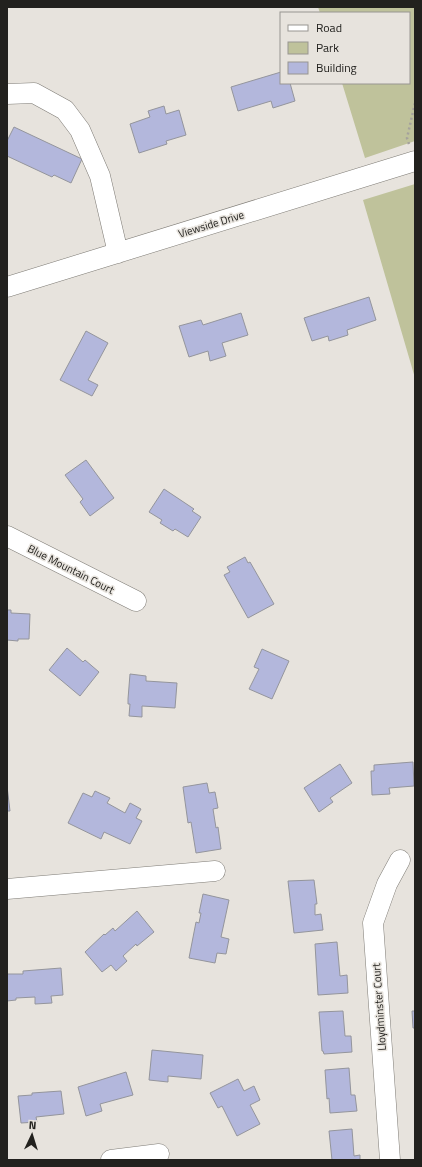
<svg xmlns="http://www.w3.org/2000/svg" width="422" height="1167" font-family="'Titillium Web',sans-serif">
	<style>
		.green { fill: #bfc29b }
		.building { fill: #b3b7dc; stroke: #94959c }
		.lines { fill: none; stroke-linecap: round; stroke-linejoin: round }
		.minor-casing { stroke: #7f7c76; stroke-width: 21 }
		.path { stroke: #a4a19c; stroke-width: 2.5; stroke-dasharray: 2 3; stroke-linecap: butt }
		.minor { stroke: #fff; stroke-width: 20 }
		.labels { text-anchor: middle; dominant-baseline: central; stroke-width: 3; stroke-linejoin: round; paint-order: stroke }
		.street-label { font-size: 11px; fill: #22211e; stroke: #e7e3dd }
	</style>
	<rect width="100%" height="100%" fill="#e7e3dd"/>
	<path class="green" d="M318 7H415V141L365 158 342 83H409V13H320Z
		M415 184V378L363 200Z"/>
	<path class="building" d="M281 72V83H290L295 101 273 108 271 101 238 111 231 87Z
		M164 106 166 114 179 110 186 135 166 141 167 144 139 153 130 124 150 117 148 111Z
		M14 127 82 159 71 183 54 175 52 177 7 156V141Z
		M369 297 376 320 347 330 348 335 329 341 328 336 312 341 304 318Z
		M241 313 248 335 222 343 226 356 210 361 208 351 189 357 179 326 201 320 203 325Z
		M86 331 108 343 88 380 98 385 92 396 60 380Z
		M86 460 114 498 90 516 80 502 83 499 65 475Z
		M164 489 194 509 192 511 201 517 188 537 175 529 173 531 160 523 162 520 149 512Z
		M245 557 248 563 250 562 274 604 248 618 224 575 230 572 227 567Z
		M7 610H11V613L30 614 29 639H18V641L7 640Z
		M67 648 83 662 85 660 99 672 80 696 49 670Z
		M262 649 289 661 272 699 249 689 259 669 254 667Z
		M130 674 146 676V681L177 683 175 708 142 706V717L129 716 130 704H128V699Z
		M413 762 414 786 389 788 390 794 372 795 371 771H374V765Z
		M340 764 352 783 330 798 333 802 319 812 304 788Z
		M207 783 209 793 215 792 218 808 213 809 216 828 218 827 221 849 196 853 191 822 188 823 183 787Z
		M7 786 10 811H7Z
		M95 791 110 798 107 803 125 813 130 803 141 809 136 818 142 821 130 844 104 832 101 839 68 823 83 793 92 797Z
		M314 880 317 904H315V915L321 914 323 930 294 933 288 881Z
		M203 894 229 900 221 937 229 939 226 954 217 953 215 963 189 958 196 922 199 923 201 913H199Z
		M137 911 154 932 137 946 136 944 123 956 127 961 116 971 111 965 102 972 85 952 104 934 105 935 113 928 115 931Z
		M337 942 340 976 347 975 348 993 318 995 315 944Z
		M61 968 63 995 51 996 52 1003 35 1004V997L16 998V1000L7 1001V974H23V971Z
		M343 1011 345 1036H351L352 1052 324 1054 323 1051H322L319 1012Z
		M412 1011H415V1028H413Z
		M152 1050 203 1055 201 1079 168 1076V1082L149 1080Z
		M349 1068 351 1095H355L357 1111 330 1113 329 1098 327 1099 325 1070Z
		M126 1072 133 1095 100 1104 102 1111 86 1116 78 1087Z
		M238 1079 244 1091 254 1086 260 1100 250 1105 260 1124 237 1136 222 1106 218 1108 210 1093Z
		M61 1091 64 1114 36 1117 37 1122 21 1123 18 1096 32 1095V1093Z
		M352 1129 354 1156 360 1155V1160H332L329 1131Z"/>
	<g class="lines">
		<defs>
			<path id="minor" d="M7 94 34 93 65 110 80 130 100 176 118 253
				M7 287 415 161
				M7 536 136 601
				M7 889 215 871
				M111 1160 159 1154
				M390 1160 373 923 387 884 400 860"/>
		</defs>
		<use href="#minor" class="minor-casing"/>
		<path class="path" d="M409 144 407 138 415 103"/>
		<use href="#minor" class="minor"/>
	</g>
	<g class="labels">
		<g class="street-label">
			<text transform="translate(211 224) rotate(-17)">Viewside Drive</text>
			<text transform="translate(71 569) rotate(27)">Blue Mountain Court</text>
			<text transform="translate(379 1007) rotate(-94)">Lloydminster Court</text>
		</g>
	</g>
	<rect width="422" height="1167" fill="none" stroke="#22211e" stroke-width="16"/>
	<rect x="280" y="12" width="130" height="72" fill="#e7e3dd" stroke="#989591"/>
	<rect x="288" y="25" width="20" height="6" fill="#ffffff" stroke="#989591"/>
	<text x="316" y="32" font-size="12" fill="#22211e">Road</text>
	<rect x="288" y="42" width="20" height="12" fill="#bfc29b" stroke="#989591"/>
	<text x="316" y="52" font-size="12" fill="#22211e">Park</text>
	<rect x="288" y="62" width="20" height="12" fill="#b3b7dc" stroke="#989591"/>
	<text x="316" y="72" font-size="12" fill="#22211e">Building</text>
	<g transform="translate(32 1135) rotate(4)" stroke="#e7e3dd" stroke-width="3" paint-order="stroke">
	<path d="M0-3L7 15L0 10L-7 15Z" fill="#22211e"/>
	<text y="-6" font-size="11" font-weight="bold" text-anchor="middle" fill="#22211e">N</text>
	</g>
</svg>
